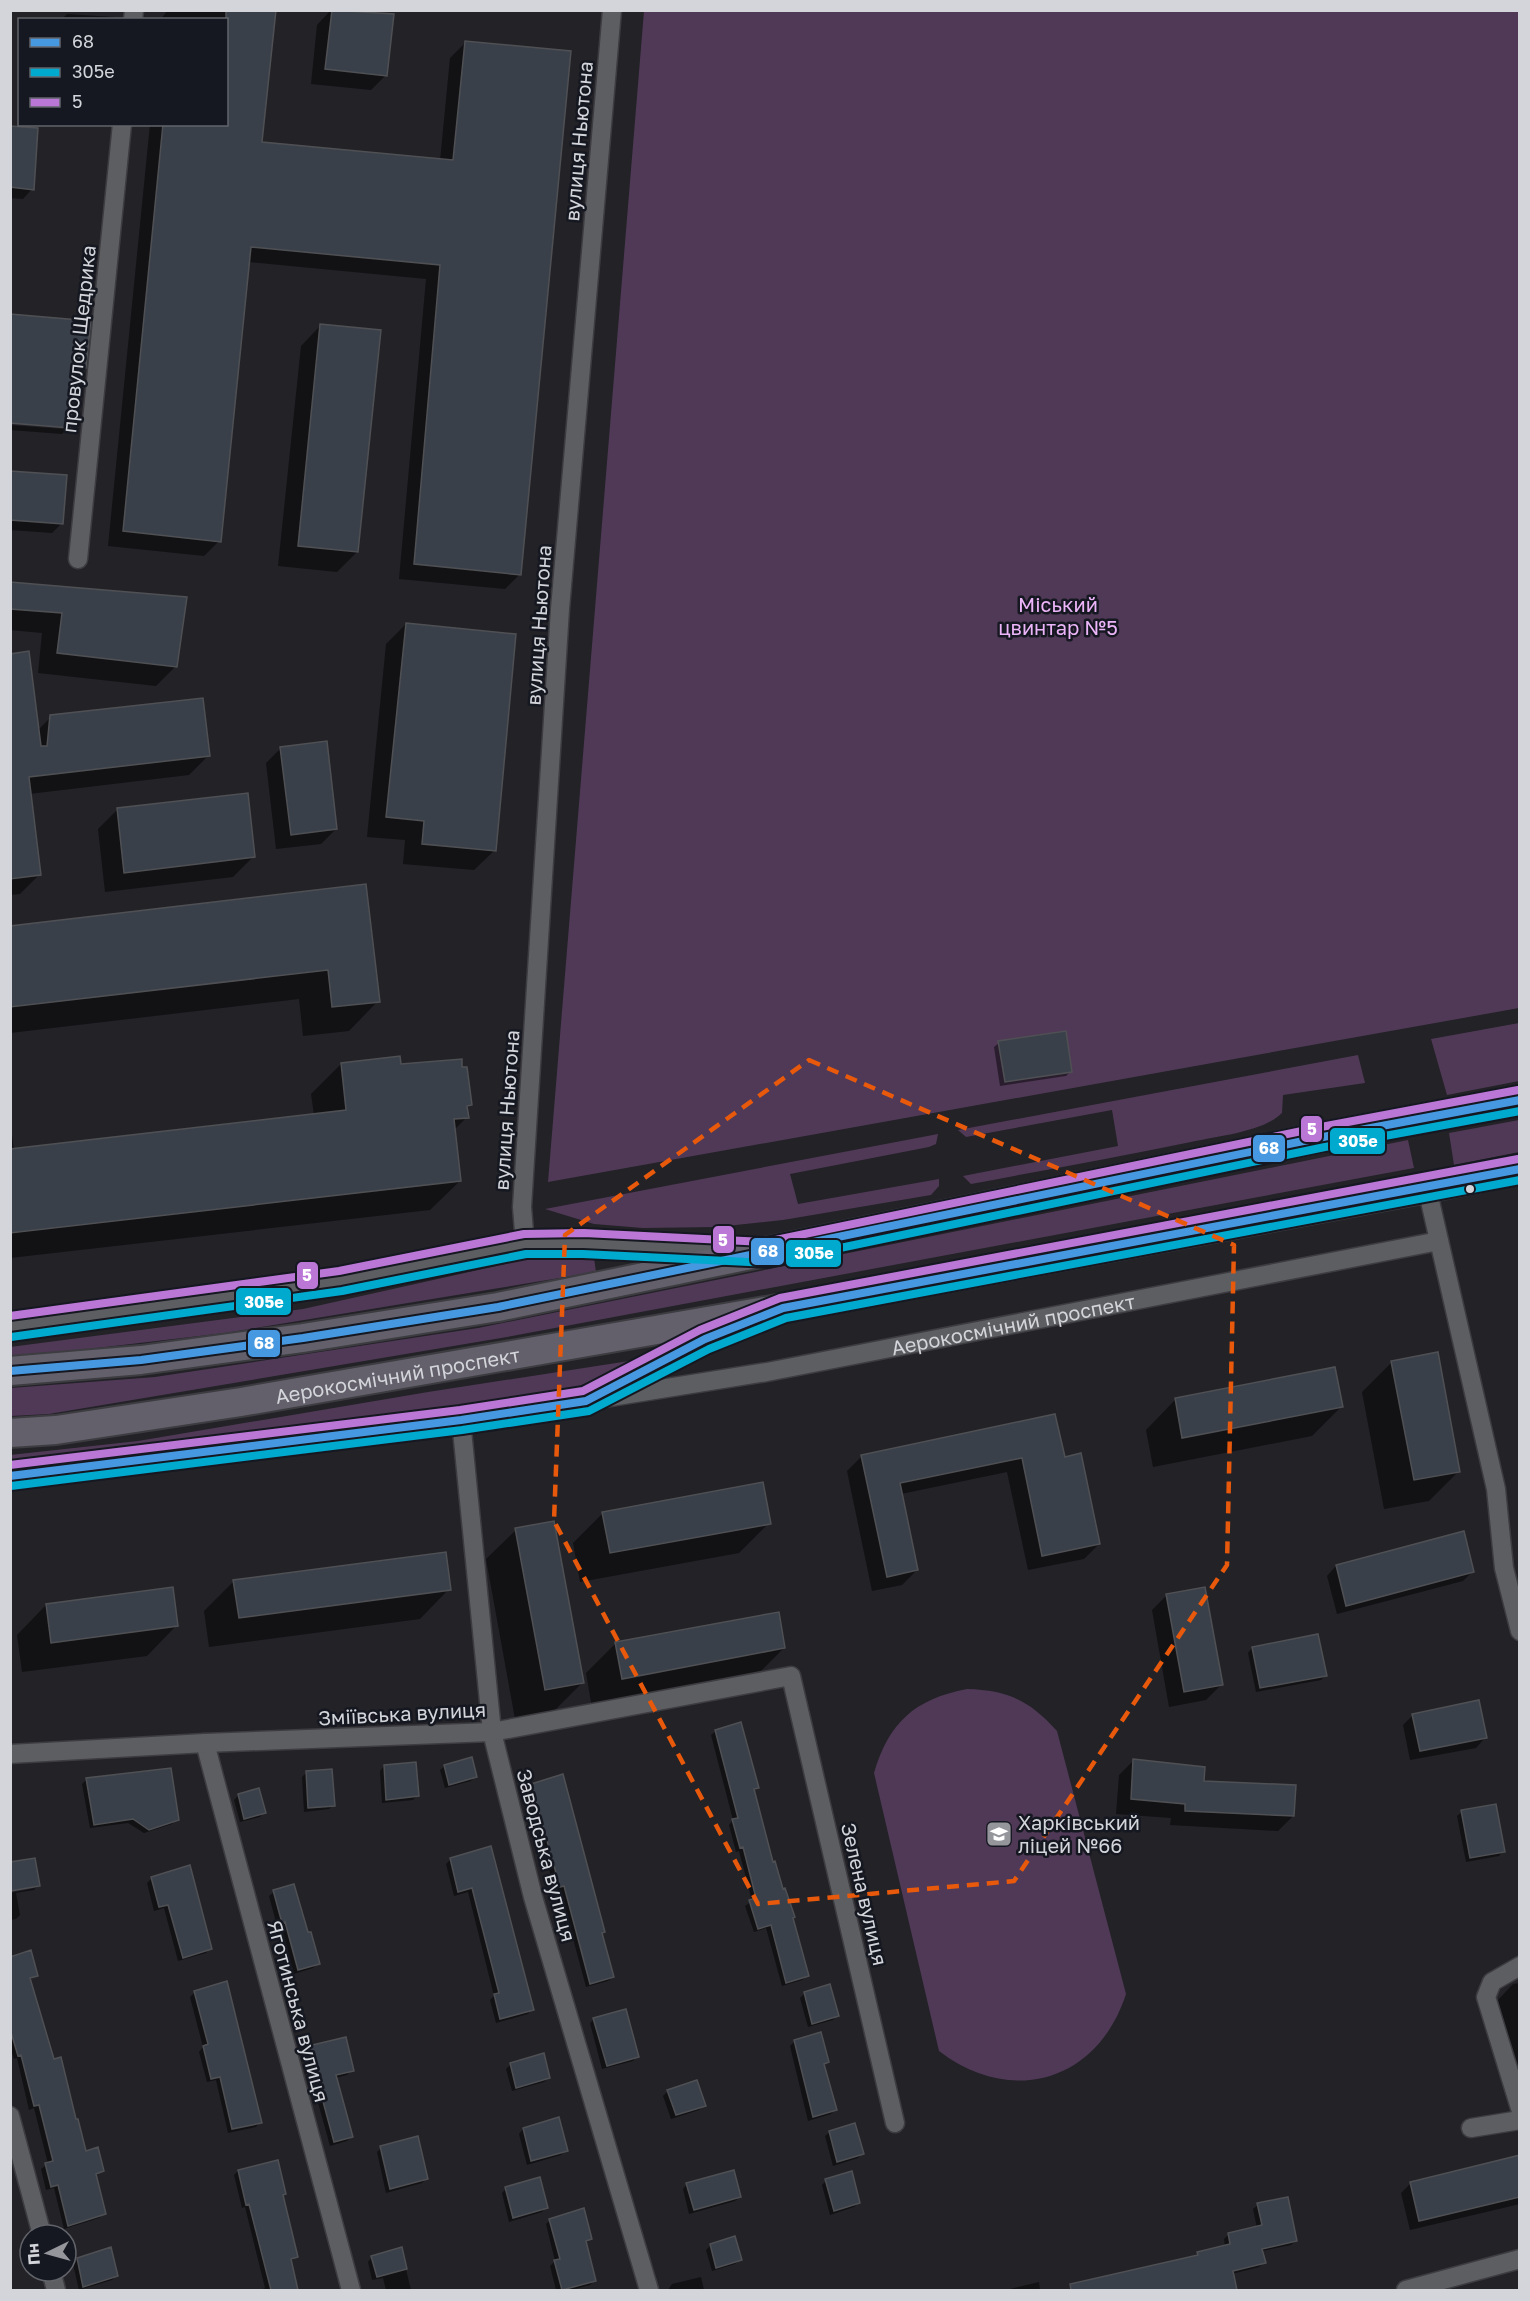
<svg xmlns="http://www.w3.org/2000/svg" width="1530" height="2301" font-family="'Golos Text',sans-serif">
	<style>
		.green { fill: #503956 }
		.shadow { fill: #0007 }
		.building { fill: #3a404a; stroke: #4f5054; stroke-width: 1.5 }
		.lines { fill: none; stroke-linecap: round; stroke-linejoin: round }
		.street-casing { stroke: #3c3c41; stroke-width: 21 }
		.primary-casing { stroke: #3c3c41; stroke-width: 32 }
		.street { stroke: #5d5e61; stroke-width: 18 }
		.primary { stroke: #63606b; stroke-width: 28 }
		.bus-1-casing { stroke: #161821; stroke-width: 12 }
		.bus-2-casing { stroke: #161821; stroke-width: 12 }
		.bus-3-casing { stroke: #161821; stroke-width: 12 }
		.bus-1 { stroke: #4699e1; stroke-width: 8 }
		.bus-2 { stroke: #00a9ce; stroke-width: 8 }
		.bus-3 { stroke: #ba77d6; stroke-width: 8 }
		.marked { fill: none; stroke: #e8590c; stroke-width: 4.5; stroke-dasharray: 12 8; stroke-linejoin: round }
		.bus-dot { fill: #d3d5db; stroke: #161821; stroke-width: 2 }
		.labels { text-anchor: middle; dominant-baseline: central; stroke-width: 5; stroke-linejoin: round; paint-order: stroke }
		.street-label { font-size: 20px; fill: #d3d5db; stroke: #161821 }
		.park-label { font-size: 20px; fill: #edb5f9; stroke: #161821 }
		.poi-label { font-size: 20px; fill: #d3d5db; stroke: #161821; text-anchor: start }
		.line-badge { stroke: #161821; stroke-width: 2 }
		.badge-label { font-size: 16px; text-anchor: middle; font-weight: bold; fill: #fff }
	</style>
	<rect width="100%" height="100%" fill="#222227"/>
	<path class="green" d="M644 11H1519V1008L548 1182Z
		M1519 1023V1081L1447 1095 1431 1039Z
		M1358 1055 1365 1083 1283 1095 1282 1113C1263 1132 1217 1136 1191 1142 1118 1157 1045 1170 971 1184L963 1176 1118 1146 1112 1110 966 1137 958 1130Z
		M1519 1120V1152L1454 1165 1449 1133Z
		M938 1134 936 1144 929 1147 790 1174 798 1204 939 1179V1186L931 1195 783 1220 717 1227 643 1228 594 1224 545 1209Z
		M1408 1140 1414 1168 507 1337 49 1414 11 1416V1388L155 1377 478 1328Z
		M559 1252 594 1258 596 1272 225 1333 11 1358 10 1347 303 1309Z
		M629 1361 620 1370 556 1395 11 1469 10 1455 138 1441 428 1392Z
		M967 1689C1008 1690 1030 1701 1057 1731L1126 1994C1098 2081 1012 2107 939 2051L874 1773C889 1722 915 1699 967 1689Z"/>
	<path class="shadow" d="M168 10H256L261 144 440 161 450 58 465 43 520 574 505 589 399 579 426 279 248 262 219 541 204 556 108 546 150 124H226V20H160Z
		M331 10 392 16 386 75 371 90 311 84 317 25Z
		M67 14 114 17 113 20H61Z
		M10 127 32 189 23 199 10 198Z
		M10 315 85 368 78 375 73 374 69 427 62 434 10 430V425L64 429Z
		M321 325 357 552 337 572 278 566 301 346Z
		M10 473 61 524 52 533 10 530Z
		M10 583 176 666 156 686 38 673 42 633 10 630Z
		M406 624 495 850 474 870 403 864 405 840 367 837 386 644Z
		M10 655 37 731 51 717 208 756 189 775 29 794 39 875 20 894 10 895Z
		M281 748 336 829 321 844 276 849 266 763Z
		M118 809 253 857 233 877 105 892 98 829Z
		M365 886 378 1001 349 1031 303 1036 299 999 10 1033V927Z
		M999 1043 1071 1071 1066 1076 1000 1086 994 1047Z
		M341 1064 461 1069 470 1105 466 1109 467 1117 454 1130 460 1181 430 1210 10 1258V1121L14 1150 314 1115 311 1094Z
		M1392 1362 1459 1471 1429 1501 1384 1509 1362 1392Z
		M1334 1369 1341 1407 1312 1436 1153 1467 1146 1430 1175 1400Z
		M862 1456 1063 1458 1099 1544 1084 1559 1028 1570 1007 1472 901 1494 917 1570 902 1585 872 1591 847 1471Z
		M603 1513 769 1523 739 1553 580 1582 573 1543Z
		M516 1530 583 1682 553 1712 515 1719 486 1559Z
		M1336 1566 1473 1571 1463 1581 1337 1614 1327 1576Z
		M234 1581 449 1589 420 1619 209 1647 204 1611Z
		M1167 1595 1221 1685 1206 1700 1169 1707 1152 1610Z
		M46 1605 176 1626 147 1656 22 1672 17 1635Z
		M616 1643 784 1648 754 1678 592 1708 586 1673Z
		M1252 1648 1326 1675 1321 1680 1256 1692 1248 1653Z
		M1413 1715 1485 1738 1476 1748 1410 1760 1403 1725Z
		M716 1731 757 1788 753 1791 772 1864 792 1919 807 1976 802 1980 782 1986 766 1928 754 1932 745 1906 752 1901 739 1851 736 1852 729 1825 733 1820 711 1735Z
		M1134 1760 1293 1816 1278 1831 1170 1825 1171 1818 1116 1814 1119 1775Z
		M384 1766 417 1796 413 1800 382 1803 380 1771Z
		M445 1766 475 1776 471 1781 445 1788 440 1770Z
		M306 1773 334 1805 329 1809 304 1812 302 1777Z
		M86 1780 177 1819 172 1824 144 1833 128 1823 90 1828 82 1784Z
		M532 1785 604 1932 601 1934 613 1977 608 1981 586 1987 560 1890 555 1891 528 1790Z
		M239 1795 264 1812 260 1817 240 1822 234 1800Z
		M1462 1812 1503 1851 1499 1856 1466 1862 1457 1816Z
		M490 1848 532 2009 528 2014 496 2023 490 2000 494 1996 468 1892 454 1896 446 1864 451 1859Z
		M152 1878 210 1948 206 1953 178 1961 164 1908 154 1911 147 1883Z
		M35 1885H38L34 1890 16 1893 20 1915 16 1919 10 1920V1893L35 1888Z
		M274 1892 307 1934 318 1963 313 1968 294 1974 281 1925 277 1926 269 1896Z
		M10 1958 36 1975 29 1980 53 2061 85 2153 103 2171 95 2176 104 2213 99 2218 64 2229 54 2188 46 2190 41 2169 48 2164 34 2108 29 2110 17 2058 14 2059 10 2047Z
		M1520 1983V2081L1498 2000 1513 1984Z
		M195 1992 260 2122 256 2127 228 2133 216 2080 207 2082 199 2052 203 2047 190 1997Z
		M805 1993 837 2015 833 2020 808 2027 800 1998Z
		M594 2019 637 2056 633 2061 602 2069 590 2023Z
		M795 2041 828 2062 823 2066 835 2110 831 2114 808 2121 790 2046Z
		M309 2047 352 2070 347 2075 335 2078 351 2137 347 2141 330 2146 304 2052Z
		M511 2064 549 2078 544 2082 512 2091 506 2069Z
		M668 2091 704 2105 699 2110 671 2119 663 2096Z
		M523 2129 566 2150 561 2155 527 2165 519 2134Z
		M830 2132 862 2154 858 2158 833 2166 825 2136Z
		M381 2148 426 2179 422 2183 386 2193 377 2152Z
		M1520 2157V2204L1410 2230 1401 2193 1411 2183Z
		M238 2171 285 2194 282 2197 296 2257 290 2262 296 2290H261L265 2288 245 2207 242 2208 234 2175Z
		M826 2181 859 2203 854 2207 830 2215 822 2185Z
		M687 2184 740 2197 735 2201 689 2214 683 2189Z
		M506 2189 546 2207 542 2212 509 2222 502 2193Z
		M1258 2205 1296 2241 1291 2245 1262 2251 1264 2263 1259 2267 1232 2274 1235 2288 1232 2290H1090L1089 2284 1194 2257 1198 2253 1225 2247 1224 2239 1228 2235 1257 2228 1253 2209Z
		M550 2220 590 2239 585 2244 594 2281 590 2285 571 2290H556L550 2266 555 2261 546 2224Z
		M711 2245 740 2260 735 2264 712 2271 706 2250Z
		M110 2249 117 2275 112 2280 79 2290 73 2264 77 2260Z
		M401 2249 411 2290H386L383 2278 372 2280 368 2262 372 2257Z
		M701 2277 704 2290H668L672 2284Z
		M1039 2282 1040 2290H1006Z"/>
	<path class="building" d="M226 10H276L262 142 453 160 465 41 571 51 521 575 414 564 440 265 251 247 221 542 123 531 163 124H226Z
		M332 10 394 14 387 76 325 69Z
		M10 126 38 128 34 190 10 187Z
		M10 314 91 321 86 368 75 367 70 428 10 423Z
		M320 324 381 330 358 552 298 546Z
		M10 471 67 475 63 524 10 520Z
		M10 582 187 597 177 667 57 653 62 613 10 609Z
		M406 623 516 634 496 851 422 844 424 821 386 817Z
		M29 651 41 746H47L50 715 203 698 210 756 29 777 41 875 10 879V654Z
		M327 741 337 829 291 835 280 747Z
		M248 793 255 857 124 873 117 808Z
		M366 884 380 1002 332 1007 328 970 10 1007V926Z
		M1066 1031 1072 1072 1005 1082 998 1041Z
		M400 1056 401 1064 462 1059V1067H467L472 1105 467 1106 469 1118 454 1119 461 1181 10 1233V1149L346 1110 341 1063Z
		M1438 1352 1460 1472 1414 1480 1391 1361Z
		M1335 1367 1343 1407 1182 1438 1175 1398Z
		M1055 1414 1065 1457 1081 1453 1100 1544 1042 1556 1022 1458 900 1483 918 1570 887 1577 861 1455Z
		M763 1482 771 1524 610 1553 602 1512Z
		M554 1521 584 1683 545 1690 515 1528Z
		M1464 1531 1474 1572 1346 1606 1336 1565Z
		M446 1552 451 1590 239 1618 233 1580Z
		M173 1587 178 1626 51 1643 46 1604Z
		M1205 1587 1223 1685 1184 1692 1166 1594Z
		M779 1612 785 1648 622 1679 615 1642Z
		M1318 1634 1327 1676 1260 1688 1252 1647Z
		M1479 1700 1487 1738 1420 1751 1412 1714Z
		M741 1722 759 1788 754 1789 773 1862 775 1861 783 1889 785 1888 795 1917 793 1918 809 1976 786 1983 771 1925 758 1929 749 1900 756 1898 743 1847 740 1848 732 1819 738 1818 715 1730Z
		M472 1757 477 1777 449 1785 444 1765Z
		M1133 1759 1205 1767 1204 1781 1296 1785 1294 1816 1185 1811V1804L1131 1799Z
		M416 1762 419 1796 386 1800 384 1765Z
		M171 1768 179 1820 149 1830 133 1819 94 1825 86 1778Z
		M332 1769 335 1806 308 1808 306 1771Z
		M563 1774 605 1932 602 1933 614 1977 590 1984 564 1886 560 1887 531 1784Z
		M259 1788 266 1813 244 1819 238 1794Z
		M1496 1804 1505 1852 1470 1858 1461 1810Z
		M491 1846 534 2010 500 2019 494 1994 499 1993 472 1888 458 1892 450 1858Z
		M35 1858 40 1886 10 1891V1862Z
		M190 1865 212 1949 183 1958 168 1905 159 1907 151 1877Z
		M294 1884 308 1932H311L320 1964 298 1970 285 1922 282 1923 273 1890Z
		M31 1950 38 1976 30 1978 54 2059 61 2057 76 2119H78L86 2151 98 2147 104 2171 96 2174 106 2214 68 2226 58 2185 51 2187 45 2163 53 2161 39 2105 34 2106 21 2055 18 2056 10 2029V1957Z
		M227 1981 262 2123 232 2129 220 2077 211 2079 203 2046 208 2044 194 1991Z
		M830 1984 839 2016 812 2024 804 1992Z
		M626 2009 639 2057 607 2066 593 2018Z
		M821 2032 829 2062 824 2064 837 2110 813 2117 794 2040Z
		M346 2037 354 2071 336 2075 353 2137 334 2142 308 2046Z
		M544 2053 550 2078 516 2088 510 2063Z
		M697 2080 706 2106 676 2115 667 2090Z
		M559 2117 568 2151 531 2161 523 2128Z
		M855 2123 864 2154 837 2162 829 2131Z
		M418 2136 428 2179 390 2189 380 2146Z
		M1520 2155V2197L1419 2221 1410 2182Z
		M278 2160 286 2194 283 2195 298 2257 291 2259 298 2290H271L249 2204 246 2205 238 2170Z
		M734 2170 741 2197 694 2210 686 2183Z
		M852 2171 860 2203 834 2211 825 2179Z
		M540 2177 548 2208 513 2218 505 2187Z
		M1288 2197 1297 2241 1262 2249 1266 2263 1233 2271 1237 2290H1071L1070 2284 1198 2255 1197 2252 1230 2244 1228 2233 1262 2225 1257 2203Z
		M584 2208 592 2239 586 2241 596 2281 562 2290 554 2260 560 2259 549 2219Z
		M735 2236 742 2260 716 2268 710 2244Z
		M111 2247 118 2276 83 2287 77 2258Z
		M402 2247 407 2269 377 2277 371 2256Z"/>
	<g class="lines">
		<defs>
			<g id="street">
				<path d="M133 20 134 10"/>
				<path d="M78 559 122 124"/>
				<path d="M1427 1188 1496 1489 1504 1568 1520 1631"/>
				<path d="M525 1244 522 1207 560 609 612 10"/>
				<path d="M10 1327 341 1281 525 1244 583 1243 731 1251"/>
				<path id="s1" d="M586 1401 767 1372 1439 1241"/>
				<path d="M461 1420 492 1732 533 1897 649 2290"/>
				<path d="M10 1476 461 1420 586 1401 705 1339 739 1325"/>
				<path d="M205 1743 351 2290"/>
				<path d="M10 1754 205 1743 492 1732 791 1676 895 2123"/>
				<path d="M1520 1966 1492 1982 1486 1997 1520 2108"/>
				<path d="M10 2116 42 2235"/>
				<path d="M1471 2128 1520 2120"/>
				<path d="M51 2271 56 2290"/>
				<path d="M1406 2290 1520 2259"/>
			</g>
			<g id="primary">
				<path d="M10 1371 141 1360 303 1338 498 1307 1323 1137 1520 1100"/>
				<path id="s2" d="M10 1433 56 1430 241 1402 783 1308 1427 1188 1520 1169"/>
			</g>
		</defs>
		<use href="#street" class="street-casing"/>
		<use href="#primary" class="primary-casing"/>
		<use href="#street" class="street"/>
		<use href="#primary" class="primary"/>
		<defs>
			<path id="bus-1" d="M10 1371 141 1360 303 1338 498 1307 1323 1137 1520 1100
				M10 1476 461 1420 586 1401 705 1339 783 1308 1520 1169"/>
			<path id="bus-2" d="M11 1337 342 1291 526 1254H583L768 1263 1325 1147 1520 1111
				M11 1486 462 1430 589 1411 709 1349 786 1318 1520 1180"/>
			<path id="bus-3" d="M10 1316 339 1271 524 1234 584 1233 766 1242 1321 1127 1518 1090
				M10 1465 460 1410 583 1391 700 1330 780 1298 1518 1159"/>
		</defs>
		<use href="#bus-1" class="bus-1-casing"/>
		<use href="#bus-2" class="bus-2-casing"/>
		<use href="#bus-3" class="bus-3-casing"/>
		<use href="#bus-1" class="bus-1"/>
		<use href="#bus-2" class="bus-2"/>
		<use href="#bus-3" class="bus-3"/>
	</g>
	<path class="marked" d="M809 1060 1234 1245 1227 1565 1014 1881 758 1904 554 1521 565 1235Z"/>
	<defs>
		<symbol id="school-square" viewBox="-11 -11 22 22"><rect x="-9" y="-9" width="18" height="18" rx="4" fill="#95969c" stroke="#161821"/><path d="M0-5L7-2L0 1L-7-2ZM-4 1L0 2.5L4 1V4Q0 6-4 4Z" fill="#fff"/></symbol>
	</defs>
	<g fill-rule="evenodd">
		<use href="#school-square" x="984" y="1819" width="30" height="30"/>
	</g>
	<circle class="bus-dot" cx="1470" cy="1189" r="5"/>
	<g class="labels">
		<g class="street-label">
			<text transform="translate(578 141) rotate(-85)">вулиця Ньютона</text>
			<text transform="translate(78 339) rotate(-84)">провулок Щедрика</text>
			<text transform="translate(538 625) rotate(-86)">вулиця Ньютона</text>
			<text transform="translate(506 1110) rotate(-86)">вулиця Ньютона</text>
			<text stroke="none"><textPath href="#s1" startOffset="434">Аерокосмічний проспект</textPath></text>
			<text stroke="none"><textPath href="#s2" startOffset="392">Аерокосмічний проспект</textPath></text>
			<text transform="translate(402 1713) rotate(-3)">Зміївська вулиця</text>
			<text transform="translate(547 1855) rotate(75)">Заводська вулиця</text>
			<text transform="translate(865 1894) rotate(77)">Зелена вулиця</text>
			<text transform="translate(299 2011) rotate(75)">Яготинська вулиця</text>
		</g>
		<g class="park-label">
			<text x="1058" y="604">Міський<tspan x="1058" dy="23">цвинтар №5</tspan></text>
		</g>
		<g class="poi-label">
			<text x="1018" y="1822">Харківський<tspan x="1018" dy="23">ліцей №66</tspan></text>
		</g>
	</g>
	<g class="line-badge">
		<rect x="1300" y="1115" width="23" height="28" rx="6" fill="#ba77d6"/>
		<rect x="1329" y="1127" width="57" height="28" rx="6" fill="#00a9ce"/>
		<rect x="1252" y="1134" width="34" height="29" rx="6" fill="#4699e1"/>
		<rect x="712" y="1225" width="23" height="29" rx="6" fill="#ba77d6"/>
		<rect x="750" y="1237" width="35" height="29" rx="6" fill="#4699e1"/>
		<rect x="785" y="1239" width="57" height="29" rx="6" fill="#00a9ce"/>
		<rect x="296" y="1261" width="23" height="29" rx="6" fill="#ba77d6"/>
		<rect x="235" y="1287" width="57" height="29" rx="6" fill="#00a9ce"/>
		<rect x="247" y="1329" width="34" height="29" rx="6" fill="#4699e1"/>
	</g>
	<g class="badge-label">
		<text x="1312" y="1135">5</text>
		<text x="1358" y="1147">305e</text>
		<text x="1269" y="1154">68</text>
		<text x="723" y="1246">5</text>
		<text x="768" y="1257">68</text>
		<text x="814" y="1259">305e</text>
		<text x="307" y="1281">5</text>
		<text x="264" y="1308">305e</text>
		<text x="264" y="1349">68</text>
	</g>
	<rect width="1530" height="2301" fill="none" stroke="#d3d5db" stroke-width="24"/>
	<rect x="18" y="18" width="210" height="108" fill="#161821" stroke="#62646b" stroke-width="1.5"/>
	<rect x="30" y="38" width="30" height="9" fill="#4699e1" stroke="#62646b" stroke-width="1.5"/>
	<text x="72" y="48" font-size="18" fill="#d3d5db">68</text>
	<rect x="30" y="68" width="30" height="9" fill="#00a9ce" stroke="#62646b" stroke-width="1.5"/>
	<text x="72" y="78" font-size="18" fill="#d3d5db">305e</text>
	<rect x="30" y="98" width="30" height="9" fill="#ba77d6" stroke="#62646b" stroke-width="1.5"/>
	<text x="72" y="108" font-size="18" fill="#d3d5db">5</text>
	<g transform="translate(48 2253) rotate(265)"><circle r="28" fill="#161821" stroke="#62646b" stroke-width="1.5"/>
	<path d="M0-4.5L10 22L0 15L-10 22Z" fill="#95969c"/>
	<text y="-9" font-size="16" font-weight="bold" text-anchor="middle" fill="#d3d5db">Пн</text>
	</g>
</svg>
